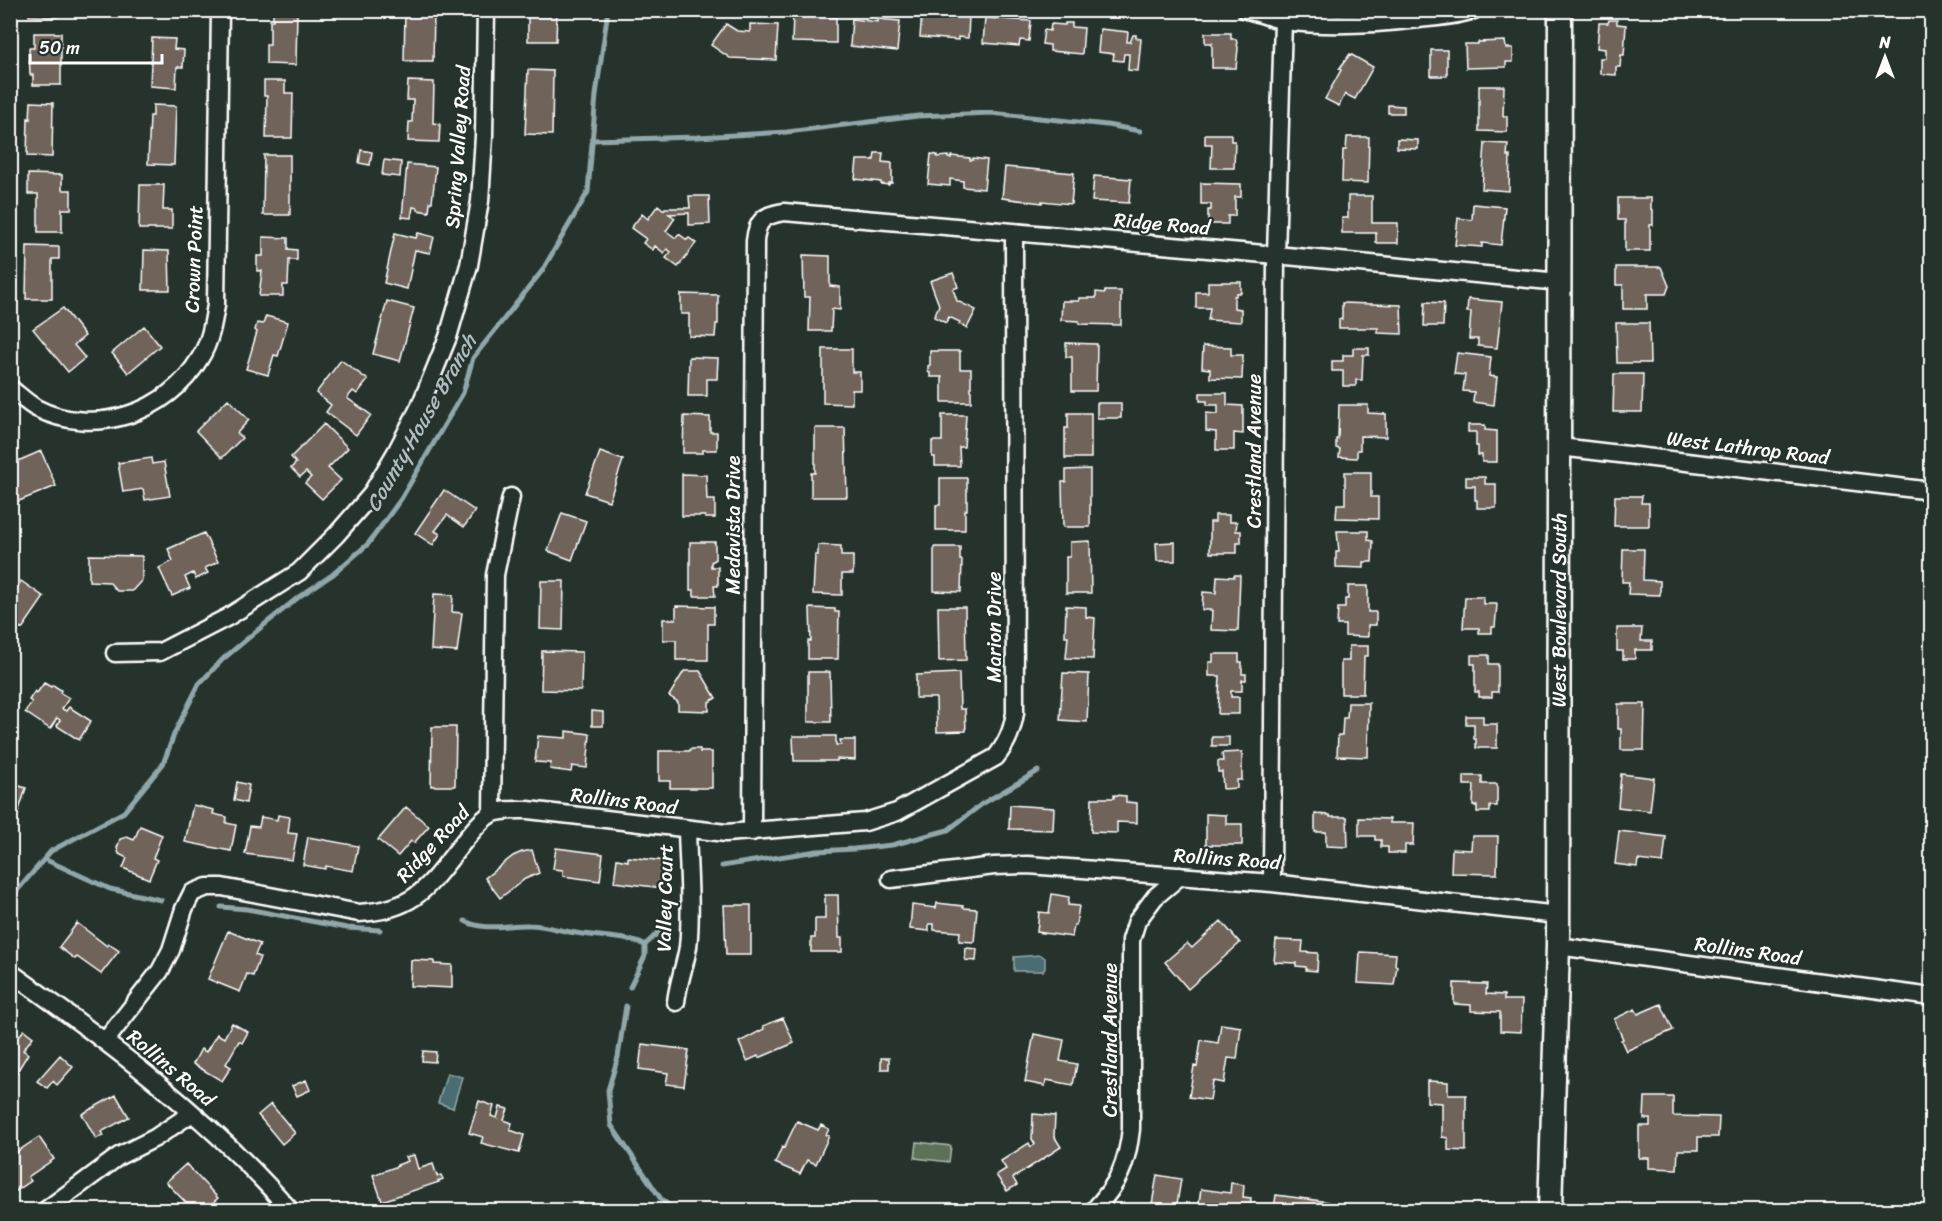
<svg xmlns="http://www.w3.org/2000/svg" width="1942" height="1221" font-family="Sriracha,sans-serif">
	<style>
		.green { fill: #5c7257; stroke: #aeb8ab; stroke-width: 1.5 }
		.water { fill: #4a6d70; stroke: #92a7a9; stroke-width: 1.5 }
		.lines { fill: none; stroke-linecap: round; stroke-linejoin: round }
		.stream { stroke: #92a7a9; stroke-width: 5 }
		.building { fill: #6f645a; stroke: #fff; stroke-width: 1.5 }
		.minor-casing { stroke: #fff; stroke-width: 21 }
		.secondary-casing { stroke: #fff; stroke-width: 27 }
		.minor { stroke: #26332d; stroke-width: 16 }
		.secondary { stroke: #26332d; stroke-width: 22 }
		.labels { text-anchor: middle; dominant-baseline: central; stroke-width: 4.5; stroke-linejoin: round; paint-order: stroke }
		.street-label { font-size: 20px; fill: #fff; stroke: #26332d }
		.water-label { font-size: 21px; font-style: italic; fill: #aebdbf; stroke: #26332d }
	</style>
	<rect width="100%" height="100%" fill="#26332d"/>
	<filter id="ink" filterUnits="userSpaceOnUse"><feTurbulence type="fractalNoise" baseFrequency=".0167" numOctaves="2"/><feDisplacementMap in="SourceGraphic" scale="12" xChannelSelector="R" yChannelSelector="G"/><feConvolveMatrix kernelMatrix="1 2 1 2 8 2 1 2 1" color-interpolation-filters="sRGB"/></filter>
	<g filter="url(#ink)">
		<path class="green" d="M917 1142 951 1146 949 1162 915 1158Z"/>
		<path class="water" d="M1041 955 1045 958V968L1043 971H1014V957Z
			M447 1073 462 1077 453 1108 438 1103Z"/>
		<g class="lines">
			<path class="stream" d="M593 140 697 137 787 132 918 116 991 113 1107 125 1140 131
				M44 859 110 889 161 900
				M722 866 817 851 854 849 892 845 948 830 982 804 1038 771
				M10 899 51 851 124 812 163 764 175 732 199 684 223 659 259 629 300 596 332 575 368 544 401 499 463 393 473 358 542 271 588 192 596 95 608 10
				M221 907 247 909 347 928 380 930
				M465 921C486 932 507 924 529 925 545 925 560 931 576 933 599 937 624 936 645 945V956L630 987
				M645 945 669 922
				M626 1006 618 1057 608 1090 611 1125 661 1199 674 1210"/>
		</g>
		<path class="building" d="M29 10H57V17L29 16Z
			M273 10H297L296 65 266 64V44H270V20H273Z
			M528 10H557L556 41H528Z
			M405 12H434L433 61H404Z
			M922 12 969 15 968 38 958 37V40L920 37Z
			M793 15 836 17V43L792 42Z
			M985 18 1031 21 1029 41 1020 40 1019 46 983 43Z
			M852 19 878 22V19L900 21 897 51 850 46Z
			M1609 20H1617V24L1626 25 1624 55H1621L1620 67H1616V75L1600 74V58H1605V49L1597 48 1599 23H1608Z
			M1065 23H1072V27L1084 28 1082 54 1050 51V45L1042 44 1044 30 1050 31 1051 24 1065 25Z
			M726 24 737 31 750 32V24L778 25 776 60 730 58 711 45Z
			M1100 29 1128 32 1127 42H1130L1133 35H1136V38L1141 39 1138 71 1128 70 1129 54H1124L1123 61 1113 60 1114 54 1098 52Z
			M34 33H61V85H33V75H30L29 48H34Z
			M1205 33H1231V39H1236L1238 48 1236 68H1212V43H1205Z
			M152 38 175 39 174 49 184 50 183 67H177L176 88 150 86Z
			M1505 41 1506 48H1513V62H1506V67L1466 68 1465 44H1478V42Z
			M1431 50H1447V76H1431Z
			M1350 54 1373 67 1355 99 1345 94 1339 106 1325 99 1341 70 1339 69Z
			M528 70 553 71 552 135 525 134Z
			M264 81H285V93H293L292 138H266L267 96H264Z
			M408 81 434 82 433 123 440 124 439 142 408 141 409 122H412L413 100H407Z
			M1479 86H1504L1503 116H1507V132L1479 131Z
			M31 102 53 103 52 157 27 156 28 118 30 119Z
			M153 105 176 106 174 165 148 164 150 116H153Z
			M1388 105 1404 106V113H1388Z
			M1205 134H1231V141H1235L1234 168H1211L1212 144H1205Z
			M1347 137H1369L1368 183 1342 182 1343 150H1346Z
			M1397 139 1418 140V149L1397 148Z
			M1485 143 1508 144 1507 156H1510L1509 191 1482 189Z
			M361 150 372 152 370 165 359 163Z
			M875 153H883L882 162 892 163V183H889V185L881 184V182L855 179 857 160H874Z
			M931 154 937 155V157L948 156V158H951V156L970 158V160H973V158L987 160 984 189 963 187V181L950 179V186L928 184Z
			M264 155H290V215H263Z
			M384 160 401 162 400 177 382 175Z
			M407 164 436 167 432 202H430L429 212 418 210V208L413 207 411 218 402 217Z
			M1005 167 1074 173 1071 204 1042 201V203L1002 198Z
			M28 174 62 175V190H71V209H62V232H38V194H28Z
			M1094 176 1131 179 1129 203 1092 201Z
			M1201 183 1241 184V197H1235V216H1228V224H1208V210H1211V204H1201Z
			M140 185H164L163 210H172V229H139Z
			M689 196H709L710 224 689 225V213L669 214 675 218 666 231 676 238 679 234 687 240 689 238 696 243 678 267 666 258 671 252 667 249 664 253 655 246 653 250 643 243 646 239 631 228 642 214 648 219 658 205 664 210 665 208H690Z
			M1348 196H1372V223H1398V243H1376V233H1342V218H1348Z
			M1618 198H1651V210H1653V225H1650V251H1625V220H1618Z
			M1473 204 1505 207 1501 245 1482 243V247L1455 245 1458 218 1472 220Z
			M395 233 416 238 418 233 434 237 430 253 415 250 407 289 384 283Z
			M263 237 288 238V249L297 250V260H289L288 285H283V296H259L262 271H257V256H263Z
			M27 246 59 247V259H52V299H26Z
			M144 250 169 251 170 290H143Z
			M803 255 830 256V286L840 287V310L832 309 831 331H809L810 297H804Z
			M1616 267H1661L1669 286 1666 294H1647V309H1623V285H1616Z
			M953 273 958 287 953 289 957 301 976 310 967 328 959 324 960 322 949 317 946 323 934 317 939 305 930 281Z
			M1208 282H1241V293H1236V296H1234V308L1241 309V322L1208 320 1210 308H1196V292H1208Z
			M1105 291H1121V325L1079 324V321L1061 320 1062 301H1079V298H1096V292L1105 293Z
			M681 294 718 295V324H716L715 337 689 336V314H681Z
			M1468 299 1502 302 1497 348 1478 346V339H1469L1471 312H1467Z
			M387 301 414 308 400 361 373 354Z
			M1425 302 1444 303 1443 326H1424Z
			M1342 303 1401 305 1402 334 1378 333V328H1339V319H1342Z
			M63 308 85 336 74 345 85 358 68 372 33 329Z
			M266 316 288 322 278 356 274 355 268 375 246 369 257 332 255 330 257 323 263 324Z
			M1616 323H1649L1650 363H1617Z
			M144 326 160 346 128 373 112 353Z
			M1066 343 1097 344 1096 391H1072V357H1066Z
			M1203 346 1231 347V355H1243L1242 379 1210 378V369L1202 368Z
			M1353 348H1369V355H1363L1362 380H1356V386H1343V371H1332V361H1343V355H1353Z
			M823 349H852V372H860V390H852V404L823 403Z
			M930 351H960V369H971V402H942V377H930V373L928 372V366L930 365Z
			M1457 353 1491 357 1489 376 1497 377 1494 405 1473 402 1474 392 1463 391 1465 375 1454 374Z
			M689 357 718 358 717 379H707V396H688Z
			M341 360 368 380 357 394 353 391 347 398 371 415 356 435 326 412 331 405 316 393Z
			M1614 374H1643L1642 412H1613Z
			M1200 393H1227V405L1243 406V434L1234 433V450H1216V432L1206 431V413L1218 414V405H1207V401H1200Z
			M228 399 249 420 237 433 242 438 222 458 196 431Z
			M1097 403H1121V418H1097Z
			M1339 405H1368V413L1386 414V437L1360 436V450H1357V458L1339 457 1340 449 1336 448V439H1338Z
			M1068 413H1091V458H1065V428H1068Z
			M942 415H966L964 447H959L960 466H935V457H932V441H942Z
			M684 416 710 417V432H717V450H703V453H683Z
			M324 424 348 448 328 468 341 480 322 499 305 483 311 477 306 472 300 477 291 468 296 463 291 457Z
			M1468 425H1485V430L1497 431V462H1482V455H1478V446H1476V432H1468Z
			M815 428H845L847 497H811V473H815Z
			M41 451 56 486 14 503 10 494V457L15 455 18 461Z
			M600 452 623 460 609 501 585 493Z
			M151 458 152 464 164 462 170 496 145 500 143 489 123 492 118 463Z
			M1090 469V527H1063L1062 482H1066V470Z
			M1345 472H1371V497H1378V519L1336 518 1337 504H1345Z
			M682 474 706 475 707 500H715V518H705V516H682Z
			M1466 477H1485V484H1496V508H1477V500H1475V486H1466Z
			M940 478H967V510H965V530H936V505H940Z
			M444 490 475 511 464 527 447 515 435 531 440 534 433 545 415 533Z
			M1615 496H1642L1641 503H1649V526H1614Z
			M562 513 586 521 572 560 548 551Z
			M1215 515H1229V522H1237L1236 531H1241V543H1237V553H1210V522H1215Z
			M1337 531H1368V540L1373 541 1372 562H1364V568L1336 567V552H1339Z
			M204 533 218 562 205 568 208 573 196 579 193 573 185 577 190 588 172 596 159 568 173 561 168 549Z
			M1090 541 1091 593H1066V557H1070V542Z
			M690 542H715V560L711 562V567H718V586H714L715 596H694V590H690Z
			M1175 542V561H1157L1156 543Z
			M818 545 841 546V556H853V574H842V595L813 594 815 555H818Z
			M934 547H960V560H962L961 592 934 591Z
			M1623 549H1644L1643 580 1660 581V595L1628 594 1629 582H1622Z
			M89 555 142 556V580L132 591H117L109 582 89 581Z
			M1234 575H1240L1238 631 1211 630 1212 610H1202L1203 592 1216 593 1217 576 1234 577Z
			M21 581 44 597 22 629 18 626 10 637V598Z
			M541 581H564L563 630 540 629Z
			M1348 586H1368V612H1376V625H1368V637L1345 636V625H1337L1338 608H1345V599H1348Z
			M434 594 453 595 452 612 462 613 457 652 431 650Z
			M1465 597H1483V604H1497L1495 627H1492V633H1479V628H1463Z
			M676 606 714 607V624H708V660H676V640H663V619H676Z
			M1066 606 1086 607V617L1095 618 1093 659 1066 658 1068 636H1065Z
			M938 607H965L966 660 939 661Z
			M810 608 835 609V612H839L838 659H808V641H811Z
			M1617 628H1642L1641 641H1652V650H1635V659H1623V651H1617Z
			M1349 646H1368V656H1364L1363 694H1341V661H1349Z
			M542 651 582 652 581 691 541 690Z
			M1213 654H1239V662H1242V674H1246V680H1242V691H1231V697H1239V714H1218L1220 676H1209V662H1213Z
			M1471 655H1489V664H1498V692H1492V697H1479V692H1475V664H1471Z
			M684 671H700L716 698 709 702V711L678 710V702L669 696Z
			M808 672H830L831 722H808Z
			M959 673 960 709H965L966 731 937 732 936 698H916V675Z
			M1063 673 1089 674 1087 722 1060 720Z
			M44 683 51 687 53 685 61 690 60 693 69 698 62 709 66 711 69 707 91 721 79 740 57 726 60 720 57 718 50 729 25 712 32 702 29 700 35 691 37 693Z
			M1348 703H1369L1368 757 1337 756 1338 735H1342L1343 718H1347Z
			M1618 704H1645L1644 750H1621V729H1618Z
			M592 711 603 712V726H592Z
			M1466 716H1483V724H1497V748H1476V739H1474V724H1466Z
			M432 727H456L455 786H431Z
			M566 731 590 734 587 768 572 766 571 772 550 769 551 763 535 762 538 736 566 738Z
			M793 736H836V745H841L840 740H855V760L837 759V761H794Z
			M1212 737H1229V746H1212Z
			M690 749H700V752H712V788H670V781H659V751H690Z
			M1242 752V780H1237V788L1223 789 1222 772H1218V761H1223L1222 753Z
			M1621 774 1654 778 1650 811 1618 807Z
			M1464 776H1482V784H1497V806H1490V812H1477V806H1473L1474 785H1464Z
			M237 782 249 785 246 803 234 800Z
			M10 783 26 788 19 810 10 807Z
			M1114 795 1126 796V802L1137 803V823L1117 822V833L1091 832 1092 798H1114Z
			M193 805 214 810 213 814 227 817 226 823 236 825 231 851 185 842Z
			M1010 805 1054 808 1053 830 1009 829Z
			M406 807 429 826 414 843 411 841 398 856 378 840Z
			M1206 814 1226 815V824H1242V845H1206Z
			M1315 814 1330 815V817H1347L1348 847 1326 846V832H1315Z
			M278 815 290 817 288 833 297 834 292 860 245 854 250 826 259 827 261 817 277 820Z
			M1359 818 1390 819V823H1414L1413 845H1405V853H1388V847H1381V840H1375V836H1359Z
			M140 826 162 835 153 858 157 860 149 879 123 868 127 858 119 854 117 848 120 839 127 837 134 840Z
			M1619 831 1666 837 1663 863 1638 860 1637 867 1615 864Z
			M1472 836H1498L1497 874 1451 873 1452 849 1471 850Z
			M308 837 358 846 353 871 326 866 325 869 303 865Z
			M556 848 603 854 600 881 563 876V870L553 869Z
			M532 850 539 873 525 879 500 898 485 878 513 856 522 852Z
			M628 857 665 861 662 888 614 882 617 859 628 861Z
			M1052 894 1069 897 1068 905 1079 906 1076 925H1074L1072 937 1037 932 1039 912 1049 913Z
			M825 895H838L839 938H842V952H811V938H815V919H825Z
			M937 903 963 906V908L977 909 974 942 959 941 960 932 934 930V924H929V931L910 929 912 905 936 908Z
			M724 905H751V955H726Z
			M1221 921 1240 943 1188 989 1165 962 1187 943 1192 948Z
			M77 923 107 946 109 944 119 951 101 974 77 957 75 959 59 947Z
			M228 931 260 944 255 955 260 957 253 976 247 974 240 992 208 979Z
			M1276 940 1303 941 1302 952 1318 953 1317 971 1306 970V967L1296 966V963L1274 962Z
			M966 948 977 949 976 961 965 960Z
			M1360 952 1396 954 1395 965 1397 966 1394 985 1358 983Z
			M411 960 434 961V964L452 965V988L410 986Z
			M1454 983 1487 984 1486 994 1504 995V1000H1522L1521 1032 1500 1031V1012L1471 1011V1005L1454 1004Z
			M1661 1004 1673 1030 1626 1051 1621 1040 1623 1039 1614 1019 1635 1009 1638 1014Z
			M783 1018 794 1043 759 1058 758 1056 747 1061 739 1042 764 1029 763 1026Z
			M232 1023 248 1032 242 1043 239 1041 226 1064 231 1067 222 1081 193 1064 201 1049 206 1052 217 1034 224 1038Z
			M1221 1024 1241 1027 1237 1059 1228 1058 1224 1083 1213 1081 1210 1100 1189 1097 1194 1066 1197 1067 1201 1040 1218 1043Z
			M24 1030 33 1037 23 1050 28 1054 13 1078 10 1079V1049L13 1043Z
			M1034 1034 1064 1040 1060 1061 1077 1064 1073 1085 1046 1080 1045 1086 1025 1082Z
			M642 1044 689 1050 684 1086 666 1084 668 1073 639 1069Z
			M423 1051 436 1052 435 1062 422 1061Z
			M60 1055 73 1067 57 1085 53 1081 47 1088 37 1081Z
			M881 1058H889V1069H881Z
			M306 1080 310 1090 297 1096 292 1086Z
			M1427 1081 1448 1082V1095H1466V1151L1448 1150V1138L1442 1137V1103L1427 1102Z
			M116 1095 129 1117 101 1132 103 1135 96 1139 82 1114Z
			M1645 1097H1673V1116L1719 1117 1718 1137H1698V1150H1678L1677 1169 1649 1168V1158H1639V1126H1650V1119H1644Z
			M479 1101 494 1106 491 1116 497 1118 500 1107 508 1109 504 1120 512 1123 510 1130 524 1135 519 1153 481 1143 483 1137 469 1133Z
			M271 1104 295 1133 282 1144 258 1115Z
			M1033 1114 1055 1116 1054 1136 1061 1147 1013 1178 1017 1185 1007 1191 996 1175 1006 1169 1001 1161 1029 1143 1031 1147 1035 1144 1032 1139Z
			M797 1121 818 1130 821 1125 829 1129 826 1135 829 1136 816 1164 807 1160 800 1174 775 1163 782 1147 784 1148Z
			M39 1137 54 1159 28 1177 31 1181 10 1195V1153L12 1155Z
			M414 1155 418 1169 433 1164 437 1176 441 1175 443 1179 438 1181 439 1182 382 1201 373 1175 398 1166 397 1165 408 1161 406 1157Z
			M186 1164 218 1198 205 1210H193L166 1182Z
			M1157 1175 1181 1179 1176 1210H1151Z
			M1231 1183 1244 1185 1243 1197 1251 1198 1250 1210H1198L1201 1189 1230 1193Z
			M1276 1195 1329 1202 1328 1210H1274Z"/>
		<g class="lines">
			<defs>
				<path id="minor" d="M1246 10C1259 12 1272 19 1286 21 1330 27 1375 24 1419 19 1438 17 1456 16 1474 10
					M10 388C19 395 27 403 36 408 94 438 168 413 200 358 210 342 213 324 216 305L220 10
					M1560 447 1932 491
					M115 653 160 652 228 617 299 572 336 535 370 496 396 452 420 406 448 337 469 265 480 201 484 136 486 10
					M492 814 495 575 511 497
					M752 832 755 241C757 221 763 215 784 212L1276 255 1560 282
					M891 879 994 866 1028 865 1272 883 1558 915
					M1272 883 1276 255 1283 21
					M1558 946 1932 997
					M10 972C111 1044 209 1117 290 1210
					M676 1002C678 983 685 966 688 947 692 911 688 867 687 830
					M106 1040 160 971 171 950 184 909 192 893 207 887H222L359 913C419 910 430 883 465 840 473 831 480 820 491 814 502 809 516 810 528 810L726 833 865 822 897 812 996 757C1007 743 1012 731 1015 713L1014 233
					M46 1210 119 1156 155 1138 192 1113
					M1094 1210C1118 1184 1127 1165 1131 1129V940L1137 921 1155 897 1180 876"/>
				<g id="secondary">
					<path id="s1" d="M1550 1210 1558 946 1560 10"/>
				</g>
			</defs>
			<use href="#minor" class="minor-casing"/>
			<use href="#secondary" class="secondary-casing"/>
			<use href="#minor" class="minor"/>
			<use href="#secondary" class="secondary"/>
		</g>
	</g>
	<g class="labels">
		<g class="street-label">
			<text transform="translate(458 147) rotate(-86)">Spring Valley Road</text>
			<text transform="translate(1162 224) rotate(5)">Ridge Road</text>
			<text transform="translate(194 259) rotate(-88)">Crown Point</text>
			<text transform="translate(1748 448) rotate(7)">West Lathrop Road</text>
			<text transform="translate(1254 451) rotate(-90)">Crestland Avenue</text>
			<text transform="translate(733 525) rotate(-90)">Medavista Drive</text>
			<text stroke="none"><textPath href="#s1" startOffset="600">West Boulevard South</textPath></text>
			<text transform="translate(994 627) rotate(-90)">Marion Drive</text>
			<text transform="translate(624 801) rotate(7)">Rollins Road</text>
			<text transform="translate(433 844) rotate(-47)">Ridge Road</text>
			<text transform="translate(1227 859) rotate(4)">Rollins Road</text>
			<text transform="translate(665 898) rotate(-89)">Valley Court</text>
			<text transform="translate(1748 951) rotate(8)">Rollins Road</text>
			<text transform="translate(1110 1040) rotate(-90)">Crestland Avenue</text>
			<text transform="translate(171 1068) rotate(40)">Rollins Road</text>
		</g>
		<g class="water-label">
			<text transform="translate(421 423) rotate(-60)">County House Branch</text>
		</g>
	</g>
	<rect width="1942" height="1221" fill="none" stroke="#26332d" stroke-width="36"/>
	<rect x="18" y="18" width="1906" height="1185" fill="none" stroke="#fff" stroke-width="2" filter="url(#ink)"/>
	<g transform="translate(1885 57)" stroke="#26332d" stroke-width="4.5" paint-order="stroke">
	<path d="M0-4.5L10 22L0 15L-10 22Z" fill="#ffffff"/>
	<text y="-9" font-size="16" font-weight="bold" text-anchor="middle" fill="#ffffff">N</text>
	</g>
	<path d="M30 54v9h132v-9" fill="none" stroke="#ffffff" stroke-width="3"/>
	<text x="39" y="54" font-size="18" fill="#ffffff" stroke="#26332d" stroke-width="4.5" paint-order="stroke">50 m</text>
</svg>
